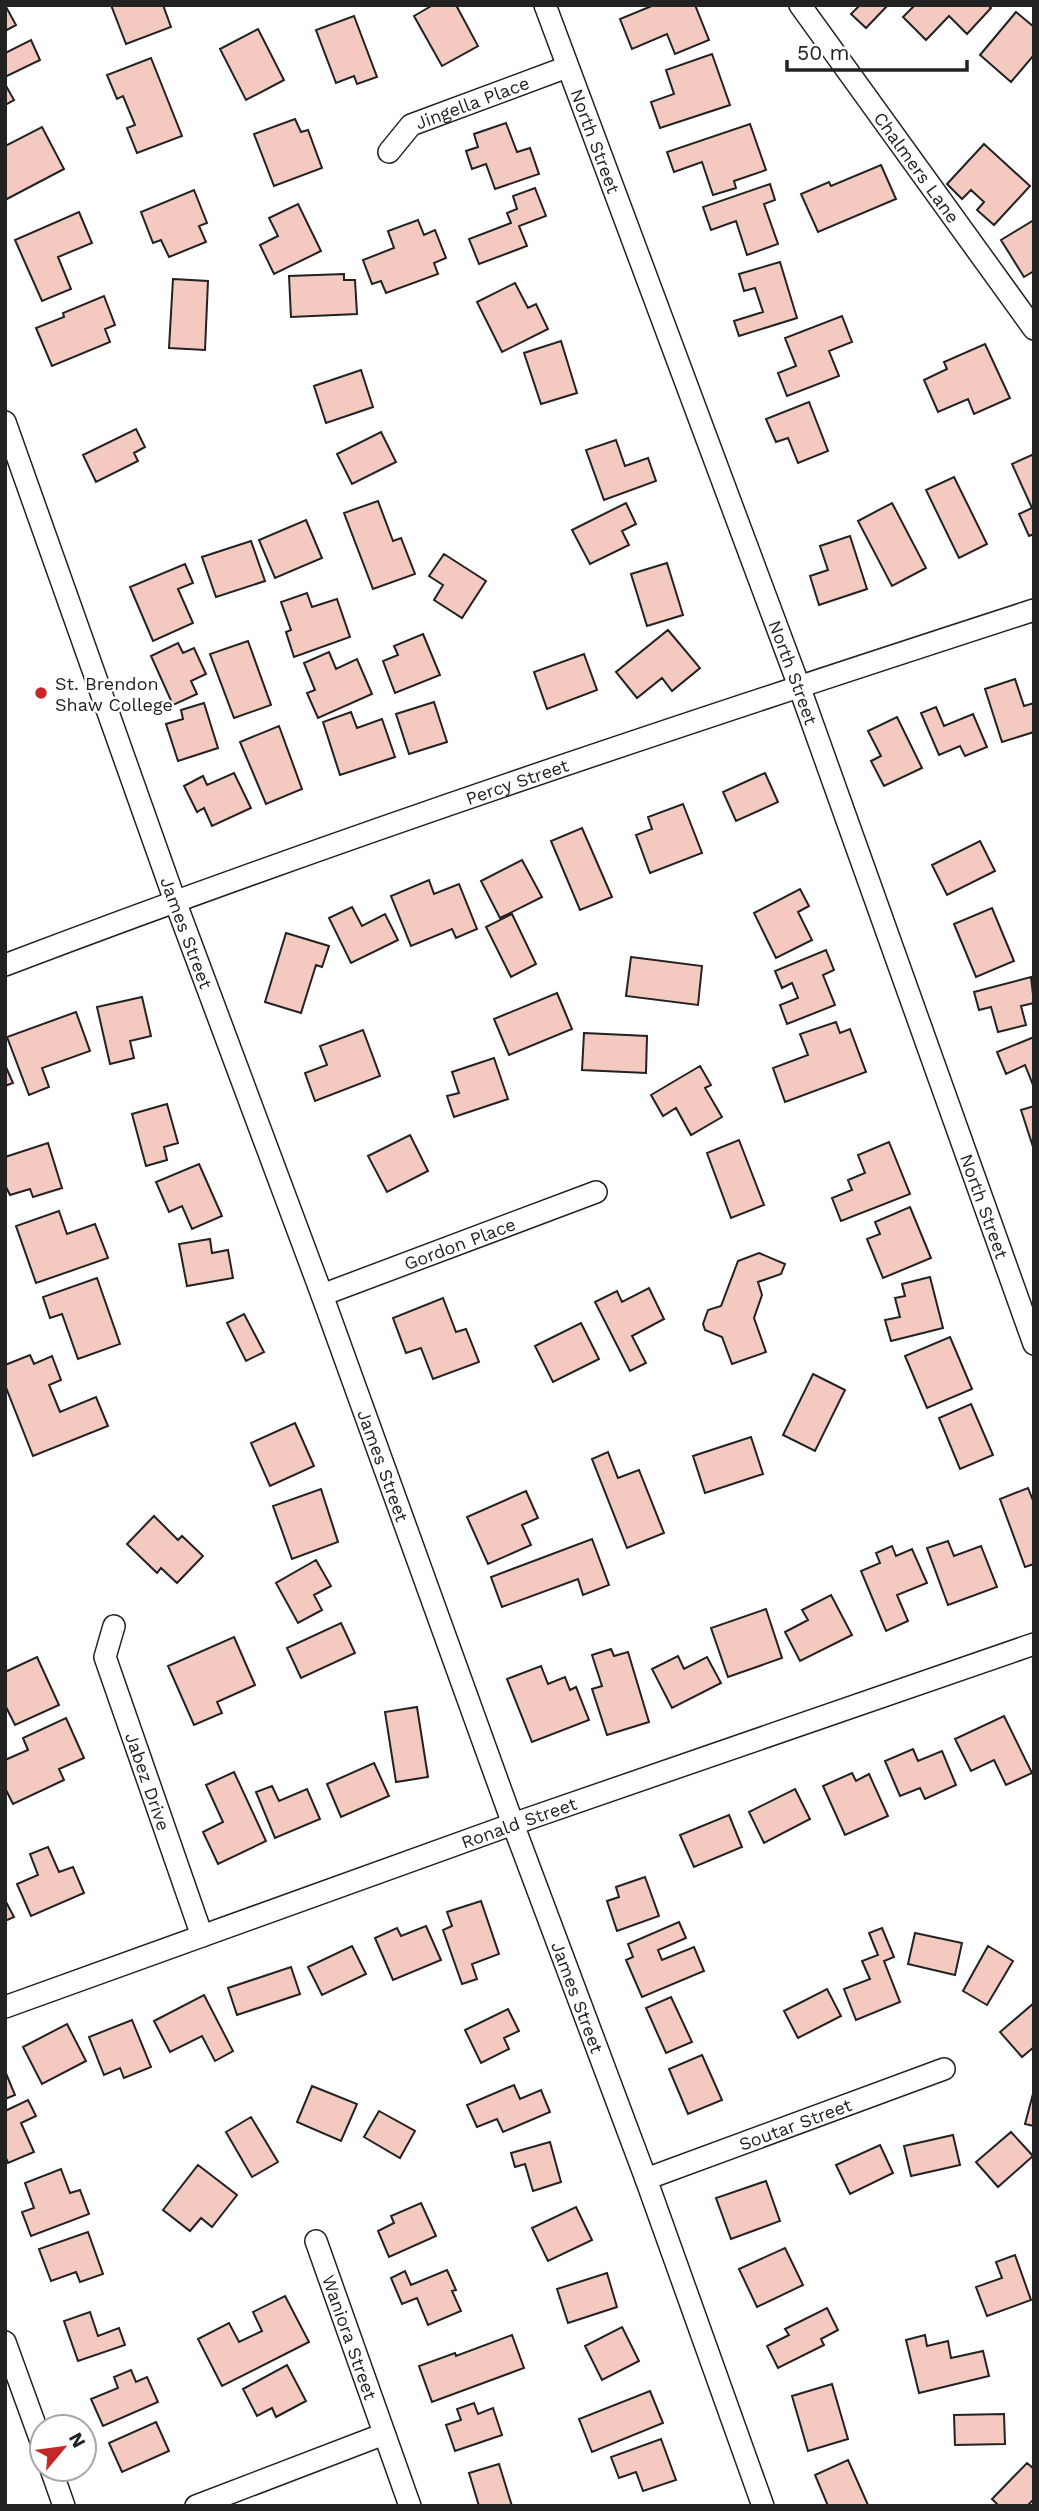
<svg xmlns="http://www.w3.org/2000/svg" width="1039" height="2511" font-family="'Work Sans',sans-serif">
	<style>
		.building { fill: #f3c9c0; stroke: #222; stroke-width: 2 }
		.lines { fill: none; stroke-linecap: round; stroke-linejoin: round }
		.minor-casing { stroke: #222; stroke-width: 24 }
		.minor { stroke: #fff; stroke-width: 21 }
		.poi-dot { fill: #c62828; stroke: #fff; stroke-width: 2.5 }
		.labels { text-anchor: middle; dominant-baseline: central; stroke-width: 5; stroke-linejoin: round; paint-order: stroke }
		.street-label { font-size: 18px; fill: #222; stroke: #fff }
		.poi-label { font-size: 18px; fill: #222; stroke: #fff; text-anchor: start }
	</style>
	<rect width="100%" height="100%" fill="#fff"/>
	<path class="building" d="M5 5 16 25 5 31Z
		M111 5H163L171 27 126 44Z
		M433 5H456L478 46 442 66 414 16Z
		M654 5H695L709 40 675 54 667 34 632 49 620 19Z
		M860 5H888L866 28 851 14Z
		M915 5H988L991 8 967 34 949 16 926 40 903 17Z
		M1016 12 1034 27V55L1011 82 980 55Z
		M354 16 377 77 357 84 354 76 336 83 316 30Z
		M258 29 284 80 246 100 220 49Z
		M31 40 40 60 5 77V53Z
		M712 54 730 105 660 128 651 102 674 94 666 70Z
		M151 58 182 136 137 153 127 128 135 125 123 96 117 99 107 75Z
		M5 84 14 100 5 105Z
		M295 119 301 132 308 130 322 168 274 186 254 134Z
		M506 123 517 152 530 148 539 174 495 189 486 164 472 169 466 151 478 147 474 134Z
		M750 124 766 170 734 181 736 188 713 195 702 162 674 172 667 152Z
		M42 127 64 169 5 200V146Z
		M984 144 1030 186 994 225 977 210 984 202 971 190 962 199 947 184Z
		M881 165 896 199 818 232 801 194 829 182 831 186Z
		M770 184 775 200 764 204 778 244 747 255 736 221 711 230 703 207Z
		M535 188 546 216 519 226 527 246 479 264 469 239 511 223 507 213 517 209 513 196Z
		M194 190 207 223 199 226 206 242 169 257 161 240 153 243 141 212Z
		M298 204 321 251 274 274 260 245 278 236 269 218Z
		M79 212 92 243 58 257 71 289 42 301 15 240Z
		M418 220 424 235 435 230 446 258 434 263 438 274 386 293 381 281 372 284 363 260 394 248 388 231Z
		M1034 220V271L1024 277 1001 240Z
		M780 262 797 318 739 336 734 321 763 312 755 288 744 291 739 274Z
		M344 274V280H355L357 314 291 317 289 276Z
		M173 279 208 281 205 350 169 348Z
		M515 283 528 308 536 304 548 329 502 352 477 302Z
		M104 296 115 325 105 329 110 342 52 366 36 328 64 317 63 313Z
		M842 316 852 342 829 351 839 376 787 396 778 373 796 366 785 338Z
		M561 341 577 393 541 404 524 353Z
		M985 344 1010 398 974 414 968 399 938 412 924 380 947 369 944 362Z
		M361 370 373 407 326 423 314 386Z
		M809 402 828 451 798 463 788 438 776 442 766 419Z
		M136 429 145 447 134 453 138 461 96 482 83 455Z
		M381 432 396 462 352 484 337 454Z
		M616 440 625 466 648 458 656 481 604 500 586 450Z
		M1034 454V534L1029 536 1019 514 1032 508 1012 464Z
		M954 477 987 544 959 558 926 490Z
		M378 501 393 541 401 538 415 574 373 589 344 513Z
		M626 503 636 524 622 531 629 545 590 564 572 530Z
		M892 503 926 568 892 586 858 521Z
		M306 520 322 558 275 578 259 540Z
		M850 536 867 589 819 605 810 576 828 570 820 546Z
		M251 541 265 581 216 597 202 557Z
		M444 554 486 581 462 618 434 600 443 585 429 576Z
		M667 563 683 615 647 626 631 574Z
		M185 564 193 583 178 589 193 623 153 641 130 587Z
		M307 593 312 607 337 599 350 637 294 657 286 632 291 630 281 602Z
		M668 630 700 668 672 691 662 678 637 698 616 672Z
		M423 634 440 675 395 693 383 661 398 655 394 646Z
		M248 641 271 705 234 718 210 654Z
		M178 643 183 653 194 648 206 674 191 681 197 694 173 705 151 656Z
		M329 652 336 669 357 659 372 694 318 718 307 693 315 690 304 663Z
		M584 654 597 690 547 709 534 672Z
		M1015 679 1024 706 1034 703V732L1002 742 985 689Z
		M434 702 447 742 409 754 396 714Z
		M204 703 218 748 178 761 166 724 183 719 181 710Z
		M936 707 944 726 973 714 987 747 965 756 960 746 939 755 921 713Z
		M351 712 357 728 382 719 395 757 340 775 323 722Z
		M897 717 922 768 884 786 871 761 881 756 868 731Z
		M279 726 302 789 266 804 240 742Z
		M234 773 251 808 212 826 204 808 197 812 184 786 203 776 207 785Z
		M765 773 778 802 736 821 723 792Z
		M683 804 702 853 650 873 636 835 652 829 648 817Z
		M582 828 612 897 580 910 551 841Z
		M980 841 995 871 947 895 932 865Z
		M522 860 542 897 500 918 481 881Z
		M429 880 434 894 459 884 477 929 456 938 452 929 411 946 391 896Z
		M800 889 809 906 798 912 812 940 776 958 754 913Z
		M352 907 362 926 385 914 398 940 351 963 329 918Z
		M992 908 1014 961 976 977 954 924Z
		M512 914 536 964 511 977 486 927Z
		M286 933 329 946 322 967 316 965 301 1013 265 1002Z
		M826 950 834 970 823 975 835 1005 787 1024 780 1005 798 998 792 983 782 988 775 971Z
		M631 957 702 966 698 1005 626 996Z
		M1031 977 1034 1003 1021 1006 1026 1025 998 1032 991 1007 979 1010 974 992Z
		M557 993 572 1029 509 1055 494 1019Z
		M142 997 151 1036 130 1041 134 1058 110 1064 97 1007Z
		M76 1012 90 1051 42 1068 49 1087 29 1095 7 1037Z
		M836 1022 840 1033 850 1029 866 1072 785 1102 773 1068 808 1055 800 1034Z
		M363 1030 380 1076 315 1101 305 1073 327 1065 320 1046Z
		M584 1033 647 1036 646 1073 582 1070Z
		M1034 1037V1084L1033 1085 1025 1065 1006 1074 997 1052Z
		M494 1058 508 1099 454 1117 447 1096 459 1093 452 1072Z
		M5 1065 13 1083 5 1086Z
		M700 1066 711 1085 705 1088 722 1117 691 1135 676 1108 663 1116 651 1095Z
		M167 1104 178 1143 164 1147 167 1160 146 1166 132 1114Z
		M1034 1106V1150L1021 1110Z
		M410 1135 428 1171 387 1192 368 1156Z
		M739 1140 764 1205 731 1218 707 1153Z
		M889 1142 910 1194 841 1221 832 1198 852 1190 848 1180 865 1173 858 1155Z
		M48 1143 62 1188 33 1197 30 1189 10 1195 5 1185V1157Z
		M199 1164 222 1216 192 1229 182 1206 169 1212 156 1182Z
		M910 1207 931 1258 883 1278 867 1239 880 1234 875 1222Z
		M59 1211 67 1234 95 1224 108 1258 36 1283 16 1226Z
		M210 1239 212 1253 228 1250 233 1278 187 1286 179 1244Z
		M759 1253 785 1264 781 1274 758 1282 762 1295 754 1318 766 1352 732 1364 722 1337 705 1330 703 1324 708 1310 721 1306 738 1261Z
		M930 1277 943 1328 891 1341 885 1320 900 1317 895 1298 905 1296 902 1284Z
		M97 1278 120 1344 78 1359 62 1314 50 1318 43 1297Z
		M649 1288 664 1319 632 1336 646 1363 630 1371 595 1302 617 1291 622 1302Z
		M443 1298 456 1332 466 1329 479 1362 433 1379 421 1348 406 1353 393 1318Z
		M244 1314 264 1352 246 1361 227 1323Z
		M581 1323 599 1359 553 1382 535 1346Z
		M950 1337 972 1389 927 1408 905 1356Z
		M30 1355 34 1364 52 1356 61 1380 49 1385 60 1412 96 1397 108 1426 33 1456 5 1385V1365Z
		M813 1374 845 1390 815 1451 783 1435Z
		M971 1404 993 1455 960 1469 939 1418Z
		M295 1423 314 1466 270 1486 251 1443Z
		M751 1437 763 1474 705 1493 693 1456Z
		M608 1452 618 1478 639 1470 664 1533 627 1548 592 1459Z
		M1028 1488 1034 1503V1564L1025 1567 1000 1499Z
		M321 1489 338 1542 292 1559 273 1506Z
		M526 1491 538 1518 522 1525 531 1545 488 1564 467 1517Z
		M154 1516 178 1540 182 1536 203 1556 177 1583 161 1568 157 1573 127 1544Z
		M592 1539 609 1585 583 1595 578 1579 502 1607 491 1577Z
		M948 1541 954 1556 981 1546 997 1587 948 1605 927 1548Z
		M892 1546 896 1556 912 1549 927 1583 897 1595 908 1621 886 1631 861 1571 880 1563 876 1553Z
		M316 1560 331 1586 314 1595 322 1610 298 1623 276 1583Z
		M831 1595 852 1635 800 1661 785 1632 808 1620 802 1610Z
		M766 1609 782 1658 728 1677 711 1628Z
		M341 1623 355 1653 301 1678 287 1648Z
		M234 1637 255 1685 217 1702 222 1713 194 1725 168 1666Z
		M611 1649 614 1656 628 1652 649 1722 607 1735 592 1689 602 1686 592 1655Z
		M678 1656 684 1669 707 1657 721 1683 672 1708 652 1669Z
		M37 1657 59 1705 15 1725 5 1705V1672Z
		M541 1666 548 1684 565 1677 570 1690 576 1687 589 1720 532 1742 507 1679Z
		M417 1707 428 1777 396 1782 385 1712Z
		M1004 1716 1032 1773 1006 1785 994 1760 971 1771 955 1739Z
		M66 1718 84 1758 59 1769 64 1780 13 1804 5 1788V1760L28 1750 23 1738Z
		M913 1749 918 1761 942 1751 956 1785 925 1799 920 1788 900 1796 885 1761Z
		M374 1763 389 1796 341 1817 327 1784Z
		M234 1772 266 1841 218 1864 203 1832 223 1822 206 1785Z
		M852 1773 856 1781 869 1774 888 1816 845 1835 823 1786Z
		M272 1786 279 1801 307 1789 320 1819 275 1838 256 1792Z
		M795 1789 810 1819 764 1843 749 1812Z
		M729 1815 742 1847 694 1867 680 1835Z
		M48 1847 59 1872 73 1867 84 1893 31 1916 17 1884 38 1875 30 1854Z
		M645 1877 659 1916 617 1931 607 1901 619 1897 616 1887Z
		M5 1900 14 1917 5 1921Z
		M481 1901 499 1954 472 1964 477 1979 462 1984 443 1930 452 1926 447 1912Z
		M679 1922 686 1938 658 1950 662 1960 694 1947 704 1971 642 1997 626 1960 633 1957 628 1944Z
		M426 1926 441 1960 393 1980 375 1938 397 1928 401 1936Z
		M882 1928 894 1957 884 1961 900 2002 856 2020 844 1989 870 1979 862 1961 878 1955 869 1933Z
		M915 1933 962 1943 955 1975 908 1964Z
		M352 1946 366 1974 322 1995 308 1967Z
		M988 1946 1013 1961 987 2005 963 1991Z
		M291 1967 300 1994 237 2015 228 1988Z
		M827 1989 841 2016 798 2038 784 2011Z
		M204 1995 233 2051 215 2061 202 2036 170 2052 154 2021Z
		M671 1997 692 2042 666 2053 646 2008Z
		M1034 2003V2047L1022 2057 1000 2032Z
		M508 2009 519 2031 504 2038 509 2049 481 2063 465 2030Z
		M132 2020 151 2067 124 2078 120 2068 104 2075 89 2037Z
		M67 2024 86 2061 42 2084 23 2047Z
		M702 2055 722 2100 688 2114 669 2069Z
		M5 2071 15 2095 5 2099Z
		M514 2085 520 2099 541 2090 550 2112 503 2132 497 2119 477 2127 467 2105Z
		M312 2086 357 2104 341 2141 297 2122Z
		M1034 2090V2126L1025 2124Z
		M28 2100 36 2116 21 2123 34 2152 8 2163 5 2156V2111Z
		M379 2111 415 2131 400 2158 364 2137Z
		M251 2117 278 2162 252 2177 226 2132Z
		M1011 2132 1033 2156 998 2187 976 2162Z
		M953 2135 960 2165 911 2176 904 2146Z
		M550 2142 561 2182 533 2191 525 2164 515 2167 511 2153Z
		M880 2145 893 2173 850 2194 836 2165Z
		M198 2165 237 2195 212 2227 201 2218 190 2231 163 2210Z
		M61 2169 70 2193 80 2190 89 2214 31 2236 22 2212 34 2208 25 2183Z
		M766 2181 780 2221 731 2239 716 2198Z
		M421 2203 436 2236 389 2257 378 2231 394 2223 391 2216Z
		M576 2207 592 2240 548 2261 532 2228Z
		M88 2232 103 2274 80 2282 76 2272 51 2281 39 2249Z
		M785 2248 803 2285 757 2307 739 2269Z
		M1015 2255 1031 2300 987 2316 976 2287 1002 2278 996 2262Z
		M447 2270 456 2290 452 2291 461 2311 428 2325 417 2298 402 2304 391 2278 405 2271 411 2285Z
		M607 2273 617 2307 568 2323 557 2289Z
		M285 2296 309 2342 222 2386 198 2339 229 2323 239 2342 262 2331 253 2312Z
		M827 2308 838 2330 821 2339 824 2345 778 2368 767 2346 789 2335 785 2329Z
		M90 2312 98 2336 119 2328 125 2345 78 2361 64 2321Z
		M622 2327 639 2361 602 2380 585 2346Z
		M512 2335 524 2368 432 2402 419 2366 455 2353 456 2356Z
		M925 2335 927 2346 948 2341 951 2358 983 2351 989 2376 919 2393 906 2340Z
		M287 2365 306 2401 276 2417 272 2408 257 2416 243 2389Z
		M131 2370 136 2382 147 2377 158 2402 103 2426 91 2399 118 2388 114 2377Z
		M832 2384 848 2439 808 2451 792 2396Z
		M650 2391 663 2423 592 2452 579 2419Z
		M474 2403 478 2414 493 2408 502 2435 455 2451 446 2425 461 2420 457 2409Z
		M1004 2414 1005 2444 955 2445 954 2415Z
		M156 2422 169 2451 122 2472 109 2443Z
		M661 2439 676 2480 643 2491 636 2472 619 2478 611 2457Z
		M848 2460 868 2505 828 2506 815 2475Z
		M1027 2463 1034 2469V2499L1027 2506H999L992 2499Z
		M499 2464 512 2506H479L469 2473Z"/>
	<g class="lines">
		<defs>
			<g id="minor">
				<path id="s1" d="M545 5 799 686 1034 1344"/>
				<path id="s2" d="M800 5 1034 329"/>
				<path id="s3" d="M389 152 411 125 567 67"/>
				<path id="s4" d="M5 422 175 901 322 1295 513 1824 646 2179 763 2506"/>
				<path id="s5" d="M5 965C344 836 689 722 1034 610"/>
				<path id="s6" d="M322 1295 596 1192"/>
				<path id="s7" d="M114 1626 105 1657 202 1936"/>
				<path id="s8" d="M5 2007 513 1824 1034 1644"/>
				<path id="s9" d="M646 2179 944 2069"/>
				<path id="s10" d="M316 2241 410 2506"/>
				<path d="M5 2342 42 2444"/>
				<path d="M51 2469 64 2506"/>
				<path d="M196 2506 384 2434"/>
			</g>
		</defs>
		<use href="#minor" class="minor-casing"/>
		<use href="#minor" class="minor"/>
	</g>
	<circle class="poi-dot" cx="41" cy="693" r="7"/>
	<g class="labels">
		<g class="street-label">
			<text stroke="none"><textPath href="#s3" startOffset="100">Jingella Place</textPath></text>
			<text stroke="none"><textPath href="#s1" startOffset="145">North Street</textPath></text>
			<text stroke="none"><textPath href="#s2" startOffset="200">Chalmers Lane</textPath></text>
			<text stroke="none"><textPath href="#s1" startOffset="712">North Street</textPath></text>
			<text stroke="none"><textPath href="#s5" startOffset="544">Percy Street</textPath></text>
			<text stroke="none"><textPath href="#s4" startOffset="542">James Street</textPath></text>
			<text stroke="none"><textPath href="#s1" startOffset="1279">North Street</textPath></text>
			<text stroke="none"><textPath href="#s6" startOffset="147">Gordon Place</textPath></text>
			<text stroke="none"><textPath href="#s4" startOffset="1110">James Street</textPath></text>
			<text stroke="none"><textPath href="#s7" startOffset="164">Jabez Drive</textPath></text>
			<text stroke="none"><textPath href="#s8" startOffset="546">Ronald Street</textPath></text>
			<text stroke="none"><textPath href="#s4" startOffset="1676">James Street</textPath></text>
			<text stroke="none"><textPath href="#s9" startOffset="159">Soutar Street</textPath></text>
			<text stroke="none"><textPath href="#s10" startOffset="102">Waniora Street</textPath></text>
		</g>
		<g class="poi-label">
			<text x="55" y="683">St. Brendon<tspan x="55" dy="21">Shaw College</tspan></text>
		</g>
	</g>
	<rect width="1039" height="2511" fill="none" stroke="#222222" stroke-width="14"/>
	<g transform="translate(63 2448) rotate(61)"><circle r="33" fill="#ffffff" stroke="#a7a7a7" stroke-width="2"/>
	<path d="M0-5L12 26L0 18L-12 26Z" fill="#c62828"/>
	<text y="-10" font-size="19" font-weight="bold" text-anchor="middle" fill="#222222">N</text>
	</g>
	<path d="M787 60v10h180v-10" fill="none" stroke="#222222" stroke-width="3.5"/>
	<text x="797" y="60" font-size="21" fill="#222222" stroke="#ffffff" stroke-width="5" paint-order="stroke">50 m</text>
</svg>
